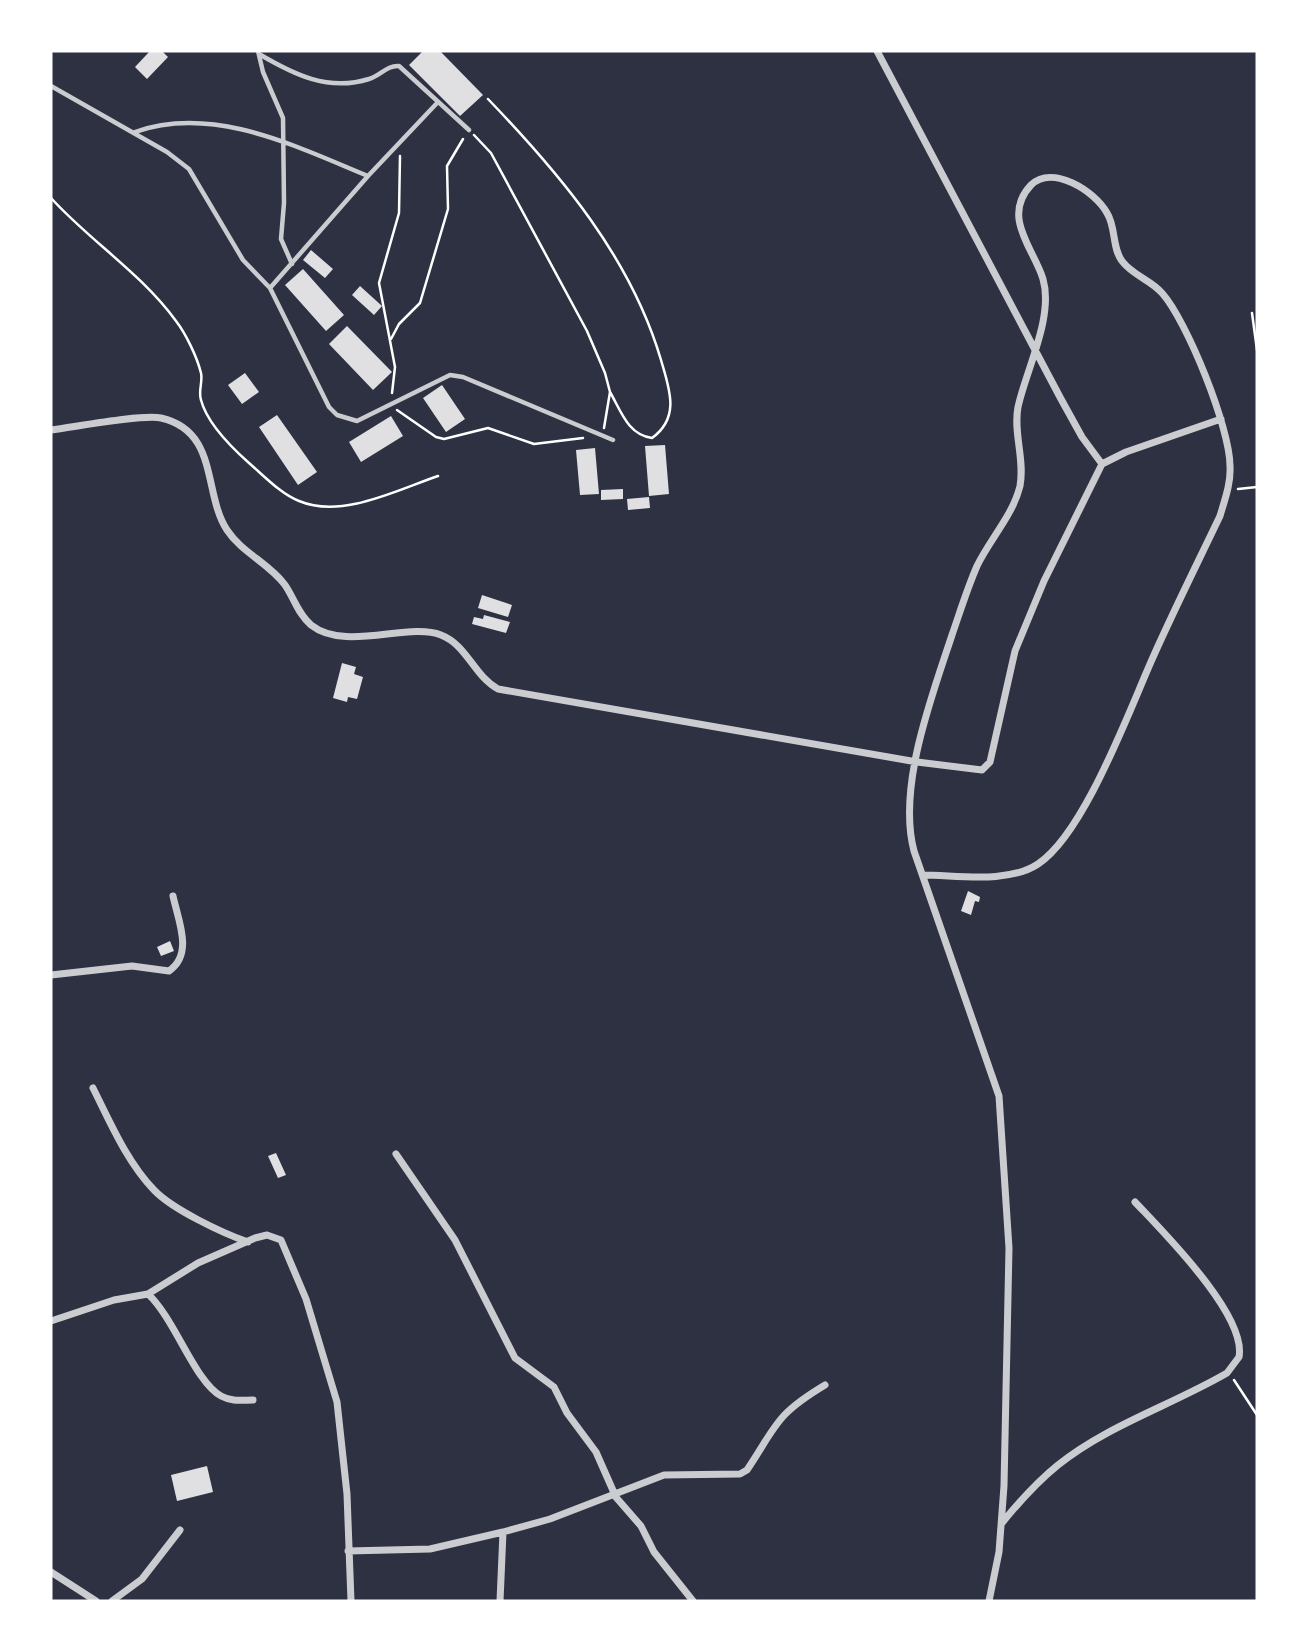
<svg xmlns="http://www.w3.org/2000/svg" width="1308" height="1652" font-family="'Fira Sans Condensed',sans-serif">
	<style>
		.building { fill: #e0e0e3 }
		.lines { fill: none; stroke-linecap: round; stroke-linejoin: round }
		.path { stroke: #fff; stroke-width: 2.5 }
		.service { stroke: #caccd0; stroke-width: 4.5 }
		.minor { stroke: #caccd0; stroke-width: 7 }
	</style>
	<rect width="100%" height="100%" fill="#2d3142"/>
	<path class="building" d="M150 51H162L168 57 147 79 135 67Z
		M423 51H440L483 95 460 116 409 65Z
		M311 250 333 269 325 278 303 260Z
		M303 269 344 315 326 331 285 285Z
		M360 286 382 306 374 315 352 295Z
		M347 326 392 372 373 390 329 344Z
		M245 373 259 392 242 404 228 385Z
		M442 385 465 419 446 432 423 398Z
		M277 415 317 472 298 485 259 427Z
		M391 416 403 436 361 462 349 442Z
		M665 445 669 494 649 496 645 446Z
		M595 448 599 494 580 495 576 450Z
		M623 489V499L601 500V490Z
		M649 497 650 508 628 510 627 499Z
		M482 595 512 605 508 617 478 608Z
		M484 615 510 622 506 633 472 624 474 617 483 619Z
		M342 663 356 667 354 674 363 677 357 699 348 697 347 702 333 698Z
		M968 891 980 897 979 902 975 901 971 915 961 911Z
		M170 941 174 951 161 956 157 947Z
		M276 1153 286 1175 278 1178 268 1156Z
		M207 1466 213 1492 177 1501 171 1475Z"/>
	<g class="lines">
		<path class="path" d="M488 99C561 175 631 258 661 360 669 388 681 417 652 438 628 435 621 411 610 392
			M474 135 491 153 587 331 605 373 610 392 604 428
			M51 198C90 241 141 273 176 321 186 334 197 357 201 373 203 382 198 391 201 400 207 423 231 447 249 463 264 476 281 494 299 501 342 519 397 490 438 476
			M1252 313 1257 350
			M391 339 399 324 420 303 448 209 447 166 463 139
			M392 393 395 367 379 283 399 213 400 156
			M397 410 436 437 444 439 488 428 534 444 583 438
			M1238 489 1257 487
			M1234 1380 1257 1415"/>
		<path class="service" d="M258 51 263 72 283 118 284 203 281 239 292 264
			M259 54C293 74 328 92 369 79 380 76 387 65 399 66L469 130
			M51 86 167 152 189 169 243 260 270 288 329 407 337 415 357 421 450 375 463 377 613 440
			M135 132C213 104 297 147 368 176
			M270 288 368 176 438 102"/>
		<path class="minor" d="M877 51 1061 399 1082 437 1102 464
			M51 430C75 427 142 414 161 418 219 431 203 494 227 530 242 553 269 563 285 585 294 598 298 614 311 625 345 652 408 622 441 635 467 645 474 676 498 689L917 762 982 770 990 762 1015 651 1044 581 1102 464 1126 452 1221 419
			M923 875C957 875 1008 884 1038 864 1085 833 1130 708 1154 655 1175 608 1198 562 1220 516 1225 499 1231 483 1230 466 1230 428 1187 321 1162 293 1151 280 1132 275 1122 261 1112 248 1116 227 1107 213 1095 191 1052 164 1031 185 1001 217 1034 249 1043 279 1054 317 1026 370 1018 407 1013 433 1025 459 1020 486 1013 515 990 539 977 566 967 589 960 612 952 635 932 696 897 787 914 851L999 1096 1009 1248 1004 1486 999 1552 989 1601
			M51 975 132 966 169 971C194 954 178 920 173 896
			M93 1088C110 1122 127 1162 154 1190 172 1209 222 1233 248 1242
			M396 1154 455 1240 515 1358 554 1387 567 1413 596 1452 615 1495
			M148 1294C175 1319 195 1382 221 1396 232 1402 242 1400 253 1400
			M51 1321 114 1300 148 1294 198 1263 255 1238 267 1235 281 1240 306 1299 337 1402 347 1494 351 1601
			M614 1495 641 1526 654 1552 693 1601
			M1002 1523C1019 1502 1037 1482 1058 1465 1108 1425 1172 1405 1227 1373L1239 1357C1247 1315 1162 1231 1135 1202
			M348 1551 430 1549 503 1532 550 1519 664 1475 740 1474 747 1470C777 1425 775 1415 825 1385
			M51 1572 96 1601
			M112 1601 142 1579 180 1530
			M500 1601 503 1532"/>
	</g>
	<rect width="1308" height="1652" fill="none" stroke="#ffffff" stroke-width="105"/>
</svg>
